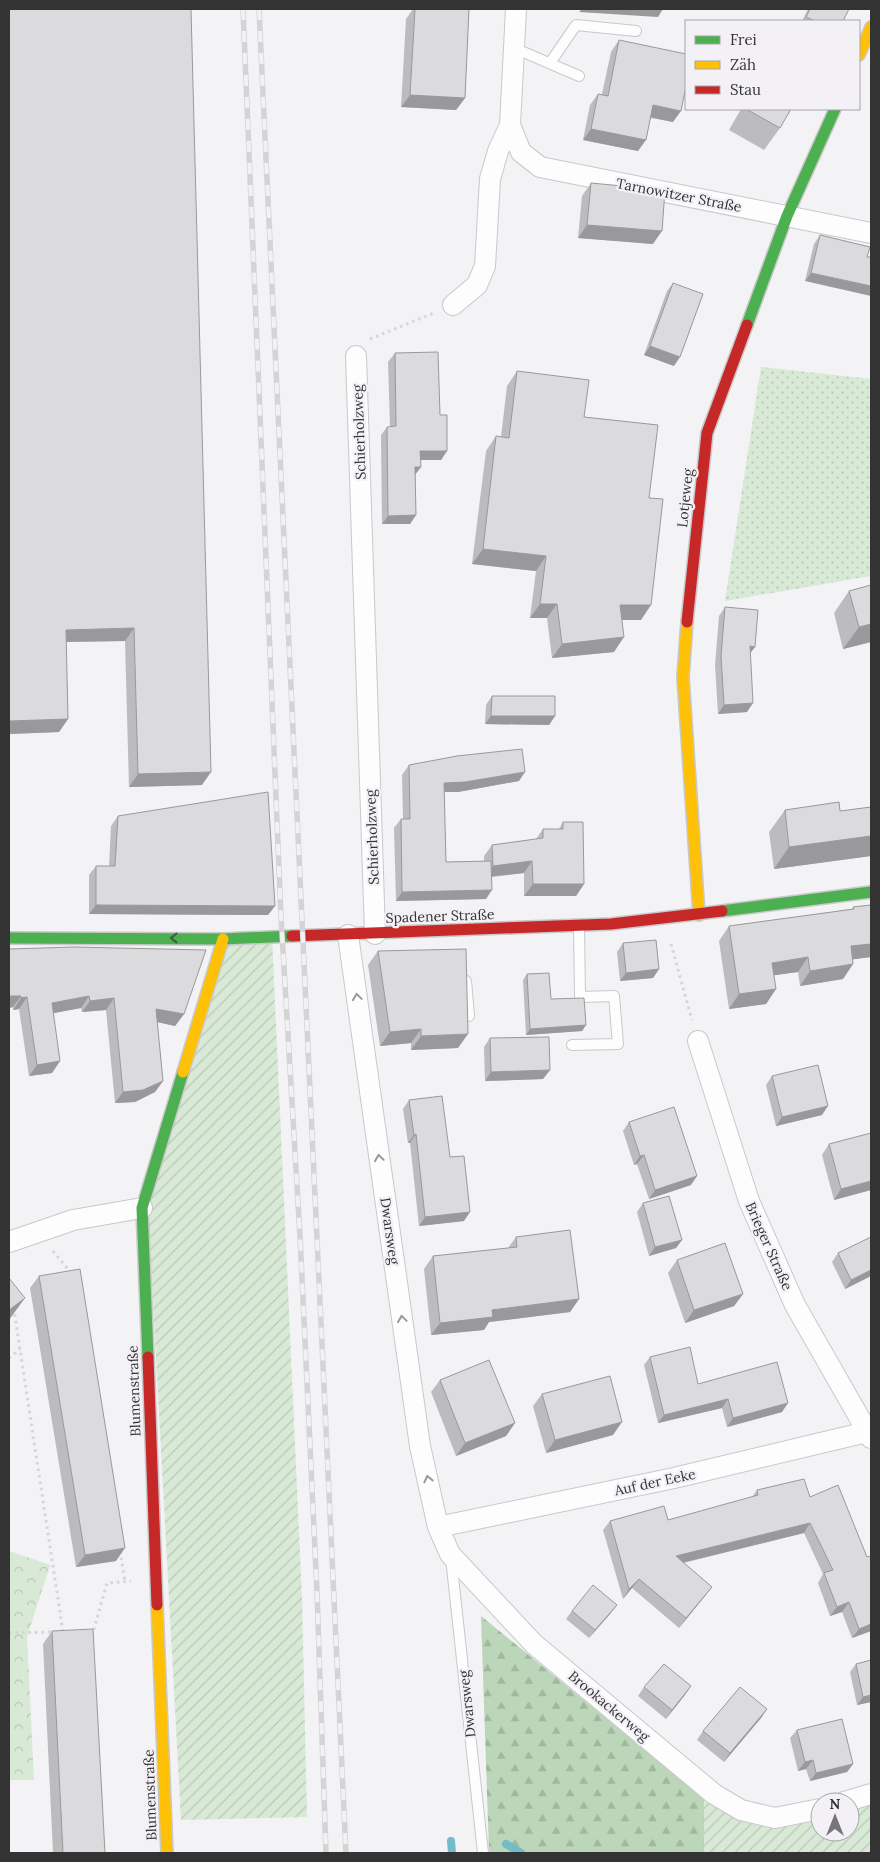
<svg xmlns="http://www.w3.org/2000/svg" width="880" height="1862" font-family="Lora,serif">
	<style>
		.grass { fill: url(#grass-dots) }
		.forest { fill: url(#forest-firs) }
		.park { fill: url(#park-crowns) }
		.garden { fill: url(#garden-furrows) }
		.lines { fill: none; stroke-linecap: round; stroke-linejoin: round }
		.stream { stroke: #72bbc7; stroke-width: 8 }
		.lane-casing { stroke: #c9c8ca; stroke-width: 12 }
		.street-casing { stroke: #c9c8ca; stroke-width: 22 }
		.fast-casing { stroke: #c9c8ca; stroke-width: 14 }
		.slow-casing { stroke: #c9c8ca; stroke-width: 14 }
		.jam-casing { stroke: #c9c8ca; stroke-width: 14 }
		.path { stroke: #d6d5d6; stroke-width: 3; stroke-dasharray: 2.5 4; stroke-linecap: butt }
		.lane { stroke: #fdfdfe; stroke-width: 10 }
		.street { stroke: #fdfdfe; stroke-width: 20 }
		.fast { stroke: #4caf50; stroke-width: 11 }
		.slow { stroke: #ffc107; stroke-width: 11 }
		.jam { stroke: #c62828; stroke-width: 11 }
		.rail-casing { stroke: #d4d4d5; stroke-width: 5.5 }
		.rail { stroke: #f3f1f6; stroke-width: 4; stroke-dasharray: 11; stroke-linecap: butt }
		.wall { fill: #bcbcbe }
		.shaded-wall { fill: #99999b }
		.building { fill: #dbdbdd; stroke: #99999b }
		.oneway { stroke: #3c5e3e }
		.oneway2 { stroke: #989899 }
		.labels { text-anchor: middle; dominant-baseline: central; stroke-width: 4.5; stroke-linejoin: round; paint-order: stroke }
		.street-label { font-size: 14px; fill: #333334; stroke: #f3f1f6 }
	</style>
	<defs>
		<pattern id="grass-dots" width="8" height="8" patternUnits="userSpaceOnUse" patternTransform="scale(1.25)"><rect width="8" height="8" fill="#d8e9d6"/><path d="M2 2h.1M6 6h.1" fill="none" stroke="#bac8b8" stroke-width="1.8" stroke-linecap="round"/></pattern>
		<pattern id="forest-firs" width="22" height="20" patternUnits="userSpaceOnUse" patternTransform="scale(1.25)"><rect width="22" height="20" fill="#bbd6b8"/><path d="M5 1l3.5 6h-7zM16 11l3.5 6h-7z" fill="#a1b89f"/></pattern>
		<pattern id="park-crowns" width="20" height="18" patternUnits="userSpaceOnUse" patternTransform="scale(1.25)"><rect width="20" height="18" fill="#d8e9d6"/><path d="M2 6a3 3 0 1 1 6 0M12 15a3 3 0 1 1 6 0" fill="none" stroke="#bac8b8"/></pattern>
		<pattern id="garden-furrows" width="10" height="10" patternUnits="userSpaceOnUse" patternTransform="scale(1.25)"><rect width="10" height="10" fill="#d8e9d6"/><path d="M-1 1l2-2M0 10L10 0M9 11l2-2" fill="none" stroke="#bac8b8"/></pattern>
	</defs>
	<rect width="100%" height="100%" fill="#f3f2f5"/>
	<path class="grass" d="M761 367 871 379V576L725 601Z"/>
	<path class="forest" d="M481 1616 704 1798V1853H493L489 1851Z"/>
	<path class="park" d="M9 1551 50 1565 27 1637 34 1780H9Z"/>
	<path class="garden" d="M272 937 302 1599 307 1817 181 1820 148 1209 227 939Z
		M704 1798 820 1815V1832H850V1807L871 1802V1853H704Z"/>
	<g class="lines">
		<path class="stream" d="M451 1841 452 1853
			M506 1844 521 1853"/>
		<defs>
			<path id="lane" d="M514 48 579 76
				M550 63 576 25 636 31
				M466 981 469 1016
				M572 1045 618 1044 614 996 580 997 579 926
				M451 1558 483 1853"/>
			<path id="street" d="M510 125 521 152 540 167 871 233
				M453 305 477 285 485 266 490 179 498 151 510 125 516 9
				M356 356 375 934
				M348 935 420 1446 438 1527 450 1554 534 1644 714 1794 741 1810 775 1818 820 1809
				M698 1041 749 1201 795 1305 871 1438
				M9 1242 73 1220 142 1208
				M438 1527 674 1478 871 1431
				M844 1802 871 1794"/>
			<path id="fast" d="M747 325 787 216 835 109
				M722 911 871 892
				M9 938 223 939 292 936
				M148 1357 142 1208 183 1072"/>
			<path id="slow" d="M859 55 871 27
				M687 622 683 677 699 915
				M183 1072 223 939
				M157 1605 167 1853"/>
			<path id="jam" d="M687 622 707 433 747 325
				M292 936 611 924 722 911
				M148 1357 157 1605"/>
		</defs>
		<use href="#lane" class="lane-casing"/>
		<use href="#street" class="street-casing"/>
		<use href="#fast" class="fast-casing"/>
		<use href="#slow" class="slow-casing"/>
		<use href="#jam" class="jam-casing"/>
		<path class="path" d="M370 339 434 313
			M671 944 692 1020
			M53 1251 71 1273
			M9 1303 14 1310 63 1632
			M9 1358 20 1349
			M120 1551 125 1582
			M9 1633 53 1632
			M92 1636 107 1583 131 1581"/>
		<use href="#lane" class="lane"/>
		<use href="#street" class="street"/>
		<use href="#fast" class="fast"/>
		<use href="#slow" class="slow"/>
		<use href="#jam" class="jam"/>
		<defs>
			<path id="rail" d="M243 9 281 917 300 1236 317 1592 326 1853
				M259 9 346 1853"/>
		</defs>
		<use href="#rail" class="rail-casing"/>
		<use href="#rail" class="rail"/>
	</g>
	<path class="wall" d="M9 9 202 785 129 787 125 641 66 642 68 719 59 732 9 734Z
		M413 9H469L465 98 456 110 401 107 406 19Z
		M808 9H849L843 21H802Z
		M619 40 673 122 651 118 638 151 583 140 590 105 598 94H602L611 52Z
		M741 109H791L780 128 764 150 729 130Z
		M591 183 653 244 578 238 582 196Z
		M820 235 870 247 805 281 814 244Z
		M673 283 674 366 644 355 667 291Z
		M395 353 440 415 447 451 441 460H420L421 467 415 475 416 515 410 524H382L381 435 387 427H390L388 362Z
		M517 371 584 417 649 498 641 620H622L614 652 552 658 547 618H530L536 571 472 564 486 451 496 436 501 437 507 386Z
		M871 585V642L843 649 834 613 849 591Z
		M725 607 750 654 747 712 718 714 715 665 719 616Z
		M492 696 555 716 549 725 485 724 486 705Z
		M409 765 519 781 458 792H444L446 862 484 861V856L492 845 536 839 543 829H559L563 822 584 884 576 896H524V873L492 877 486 899 396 901 394 828 401 819H403L402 775Z
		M871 807V856L774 869 769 832 785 810 840 811Z
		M118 816 275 906 268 915 89 914V875L96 866H109L111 826Z
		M871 905V957L853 959V964L843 979 800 986 798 972 774 975 776 989 766 1004 729 1009 719 941 729 926 852 909 853 907Z
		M623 943 659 969 653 978 620 981 617 952Z
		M9 949 184 1014 175 1026 157 1022 163 1081 155 1092 135 1102 115 1103 106 1010 82 1012 81 1008 53 1013 60 1061 52 1073 29 1076 19 1009 13 1010V1007L9 1008Z
		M378 951 458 1048 411 1050V1043L380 1046 368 965Z
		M527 974 551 999 586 1025 582 1031 526 1035 523 980Z
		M490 1038 550 1070 543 1079 485 1081 484 1047Z
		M772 1076 822 1115 776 1126 766 1085Z
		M409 1100 450 1157 464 1221 419 1226 410 1143H408L403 1109Z
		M629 1122 691 1185 649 1199 637 1164 634 1165 623 1131Z
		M829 1144 871 1190 834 1200 822 1155Z
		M643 1203 682 1240 676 1248 649 1256 637 1212Z
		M516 1237 579 1299 570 1312 489 1322 484 1330 431 1335 424 1269 433 1256 508 1248Z
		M871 1237V1276L845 1289 832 1262 838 1253Z
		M677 1260 743 1294 734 1306 685 1323 668 1273Z
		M39 1276 116 1561 76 1567 30 1288Z
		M650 1357 698 1384 782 1412 727 1427 722 1408 658 1423 644 1365Z
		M440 1380 515 1423 506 1436 456 1456 431 1392Z
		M542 1394 613 1435 546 1453 533 1406Z
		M757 1490 810 1497 871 1631 852 1638 842 1612 830 1616 818 1583 823 1574 804 1533 683 1563 712 1587 705 1596 679 1628 632 1588 623 1599 603 1530 610 1521 668 1520 752 1497Z
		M617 1605 610 1614 589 1638 566 1619 572 1611Z
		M52 1631 105 1853H53L43 1644Z
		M871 1660V1702L857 1705 850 1672 856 1664Z
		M691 1686 666 1719 638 1696 644 1687Z
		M767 1709 761 1718 724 1762 697 1740 703 1731Z
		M797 1730 853 1764 847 1772 810 1781 806 1769 798 1771 790 1738Z"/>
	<path class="shaded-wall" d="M582 9H663L658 17 579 12Z
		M410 95 465 98 456 110 401 107Z
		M653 105 681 111 673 122 645 116Z
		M591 129 646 140 638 151 583 140Z
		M587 225 662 231 653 244 578 238Z
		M811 273 871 286V296L805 281Z
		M650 346 680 357 674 366 644 355Z
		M420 451H447L441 460H414Z
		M415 467H421L414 476Z
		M416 515 410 524H382L388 516Z
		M483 549 546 556 536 571 472 564Z
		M540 604H557L547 618H530Z
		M620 605H651L641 620H610Z
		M871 624V642L843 649 859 627Z
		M134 628 125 641 57 642 66 630Z
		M624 637 614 652 552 658 562 644Z
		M750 646 755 647 749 655Z
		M753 703 747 712 718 714 724 705Z
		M491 716H555L549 725 485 724Z
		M68 719 59 732 9 734V721Z
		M211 772 202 785 129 787 138 774Z
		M525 772 519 781 458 792H437L444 783Z
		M871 836V856L774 869 789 847Z
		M532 861 524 873 485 877 493 866Z
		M533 884H584L576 896H524Z
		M492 890 486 899 396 901 402 892Z
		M96 905 275 906 268 915 89 914Z
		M871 944V957L841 961 851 946Z
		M808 957 798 972 762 977 772 963Z
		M853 964 843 979 800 986 810 971Z
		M659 969 653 978 620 981 626 973Z
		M776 989 766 1004 729 1009 739 994Z
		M9 996H21L13 1007 9 1008Z
		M89 996 81 1008 44 1015 52 1003Z
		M27 997 19 1009 13 1010 21 998Z
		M114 998 106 1010 82 1012 90 1001Z
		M156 1009 184 1014 175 1026 148 1020Z
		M586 1025 582 1031 526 1035 530 1029Z
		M421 1029 411 1043 380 1046 390 1032Z
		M468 1034 458 1048 411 1050 421 1036Z
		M60 1061 52 1073 29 1076 37 1065Z
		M550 1070 543 1079 485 1081 491 1072Z
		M163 1081 155 1092 135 1102 115 1103 123 1092Z
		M828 1106 822 1115 776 1126 782 1117Z
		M416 1134 410 1143H408L414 1135Z
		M644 1155 637 1164 634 1165 640 1156Z
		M697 1176 691 1185 649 1199 655 1190Z
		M871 1181V1190L834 1200 841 1189Z
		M470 1212 464 1221 419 1226 425 1217Z
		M682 1240 676 1248 649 1256 655 1247Z
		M871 1270V1276L845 1289 851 1280Z
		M743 1294 734 1306 685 1323 694 1310Z
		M25 1298 9 1320V1310Z
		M579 1299 570 1312 489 1322 484 1330 431 1335 440 1323 492 1310Z
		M728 1399 722 1408 658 1423 664 1415Z
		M788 1403 782 1412 727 1427 733 1418Z
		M622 1422 613 1435 546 1453 555 1440Z
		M515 1423 506 1436 456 1456 465 1443Z
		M810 1523 804 1533 669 1566 676 1556Z
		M125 1548 116 1561 76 1567 85 1555Z
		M639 1579 632 1588 623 1599 629 1589Z
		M712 1587 705 1596 679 1628 686 1618Z
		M849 1602 842 1612 830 1616 837 1607Z
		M617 1605 610 1614 589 1638 595 1630Z
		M871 1624V1631L852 1638 859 1629Z
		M691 1686 685 1695 666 1719 672 1710Z
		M871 1695V1702L857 1705 863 1697Z
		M767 1709 761 1718 724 1762 730 1753Z
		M813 1760 806 1769 798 1771 805 1762Z
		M853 1764 847 1772 810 1781 816 1773Z"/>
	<path class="building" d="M9 9H191L211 772 138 774 134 628 66 630 68 719 9 721Z
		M415 9H469L465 98 410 95Z
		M810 9H849L843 21H815L806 17Z
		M619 40 686 54V86L681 111 653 105 646 140 591 129 598 94 608 96Z
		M746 109H791L780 128Z
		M591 183 665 190 662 231 587 225Z
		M820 235 870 247 867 257H871V286L811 273Z
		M673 283 703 294 680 357 650 346Z
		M438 352 440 415H447V451H420L421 467H415L416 515 388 516 387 427 396 426 395 353Z
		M517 371 589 380 584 417 658 425 649 498 663 499 651 605H620L624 637 562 644 557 604H540L546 556 483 549 496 436 509 438Z
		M871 585V624L859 627 849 591Z
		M725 607 758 610 755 647 750 646 753 703 724 705 721 656Z
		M492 696H555V716H491Z
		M522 749 525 772 465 782 444 783 446 862 491 861 492 890 402 892 401 819H410L409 765 457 756Z
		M268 792 275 906 96 905V866H115L118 816Z
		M839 802 840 811 871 807V836L789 847 785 810Z
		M563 822H583L584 884H533L532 861 493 866 492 845 543 838V829H563Z
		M871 905V944L851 946 853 964 810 971 808 957 772 963 776 989 739 994 729 926 854 909 853 907Z
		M656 940 659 969 626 973 623 943Z
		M74 947 206 950 184 1014 156 1009 163 1081 143 1090 123 1092 114 998 90 1001 89 996 52 1003 60 1061 37 1065 27 997 21 998V996H9V949Z
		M466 949 468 1034 421 1036V1029L390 1032 378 951Z
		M549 973 551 999 584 998 586 1025 530 1029 527 974Z
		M549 1037 550 1070 491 1072 490 1038Z
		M818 1065 828 1106 782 1117 772 1076Z
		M442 1096 450 1157 464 1156 470 1212 425 1217 416 1134 414 1135 409 1100Z
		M674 1107 697 1176 655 1190 644 1155 640 1156 629 1122Z
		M871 1133V1181L841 1189 829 1144Z
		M669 1196 682 1240 655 1247 643 1203Z
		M570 1230 579 1299 492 1310 493 1317 440 1323 433 1256 517 1247 516 1237Z
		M871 1237V1270L851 1280 838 1253Z
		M725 1243 743 1294 694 1310 677 1260Z
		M80 1269 125 1548 85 1555 39 1276Z
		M9 1278 25 1298 9 1310Z
		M690 1347 698 1384 777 1362 788 1403 733 1418 728 1399 664 1415 650 1357Z
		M489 1360 515 1423 465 1443 440 1380Z
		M610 1376 622 1422 555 1440 542 1394Z
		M804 1479 810 1497 838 1485 867 1557 871 1556V1624L859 1629 849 1602 837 1607 824 1573 833 1570 810 1523 676 1556 712 1587 686 1618 639 1579 629 1589 610 1521 664 1506 668 1520 758 1495 757 1490Z
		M593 1585 617 1605 595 1630 572 1611Z
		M93 1629 105 1853H63L52 1631Z
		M871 1660V1695L863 1697 856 1664Z
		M664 1664 691 1686 672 1710 644 1687Z
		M740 1687 767 1709 730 1753 703 1731Z
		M842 1719 853 1764 816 1773 813 1760 805 1762 797 1730Z"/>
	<defs><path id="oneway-chevron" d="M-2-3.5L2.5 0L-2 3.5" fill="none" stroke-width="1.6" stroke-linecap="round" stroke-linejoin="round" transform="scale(1.25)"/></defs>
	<use class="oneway" href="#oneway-chevron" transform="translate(174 938) rotate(-180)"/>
	<g class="oneway2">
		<use href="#oneway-chevron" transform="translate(357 997) rotate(-98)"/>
		<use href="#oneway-chevron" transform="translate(379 1158) rotate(-98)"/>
		<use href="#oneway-chevron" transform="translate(402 1319) rotate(-98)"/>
		<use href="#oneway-chevron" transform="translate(428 1479) rotate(-103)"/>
	</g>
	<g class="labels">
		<g class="street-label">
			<text transform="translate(679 195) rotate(11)">Tarnowitzer Straße</text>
			<text transform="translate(359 432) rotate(-92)">Schierholzweg</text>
			<text transform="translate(685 498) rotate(-84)">Lotjeweg</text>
			<text transform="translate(372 837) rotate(-92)">Schierholzweg</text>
			<text transform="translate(440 916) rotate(-2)">Spadener Straße</text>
			<text transform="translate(390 1231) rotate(82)">Dwarsweg</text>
			<text transform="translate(769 1246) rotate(66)">Brieger Straße</text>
			<text transform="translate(134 1391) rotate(-92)">Blumenstraße</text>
			<text transform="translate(655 1482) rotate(-12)">Auf der Eeke</text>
			<text transform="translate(467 1704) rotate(-96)">Dwarsweg</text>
			<text transform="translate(609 1706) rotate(40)">Brookackerweg</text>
			<text transform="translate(150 1795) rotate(-92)">Blumenstraße</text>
		</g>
	</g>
	<rect width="880" height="1862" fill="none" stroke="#333334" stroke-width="20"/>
	<rect x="685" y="20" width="175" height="90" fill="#f3f1f6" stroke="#a6a5a8"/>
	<rect x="695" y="36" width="25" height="8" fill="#4caf50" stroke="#a6a5a8"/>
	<text x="730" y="45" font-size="15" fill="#333334">Frei</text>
	<rect x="695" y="61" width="25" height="8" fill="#ffc107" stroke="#a6a5a8"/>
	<text x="730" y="70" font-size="15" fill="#333334">Zäh</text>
	<rect x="695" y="86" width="25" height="8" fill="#c62828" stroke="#a6a5a8"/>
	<text x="730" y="95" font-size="15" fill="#333334">Stau</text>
	<g transform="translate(835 1817)"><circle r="24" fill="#f3f1f6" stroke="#a6a5a8"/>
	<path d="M0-4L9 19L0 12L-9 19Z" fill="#767678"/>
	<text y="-8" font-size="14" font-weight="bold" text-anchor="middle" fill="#333334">N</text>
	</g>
</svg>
